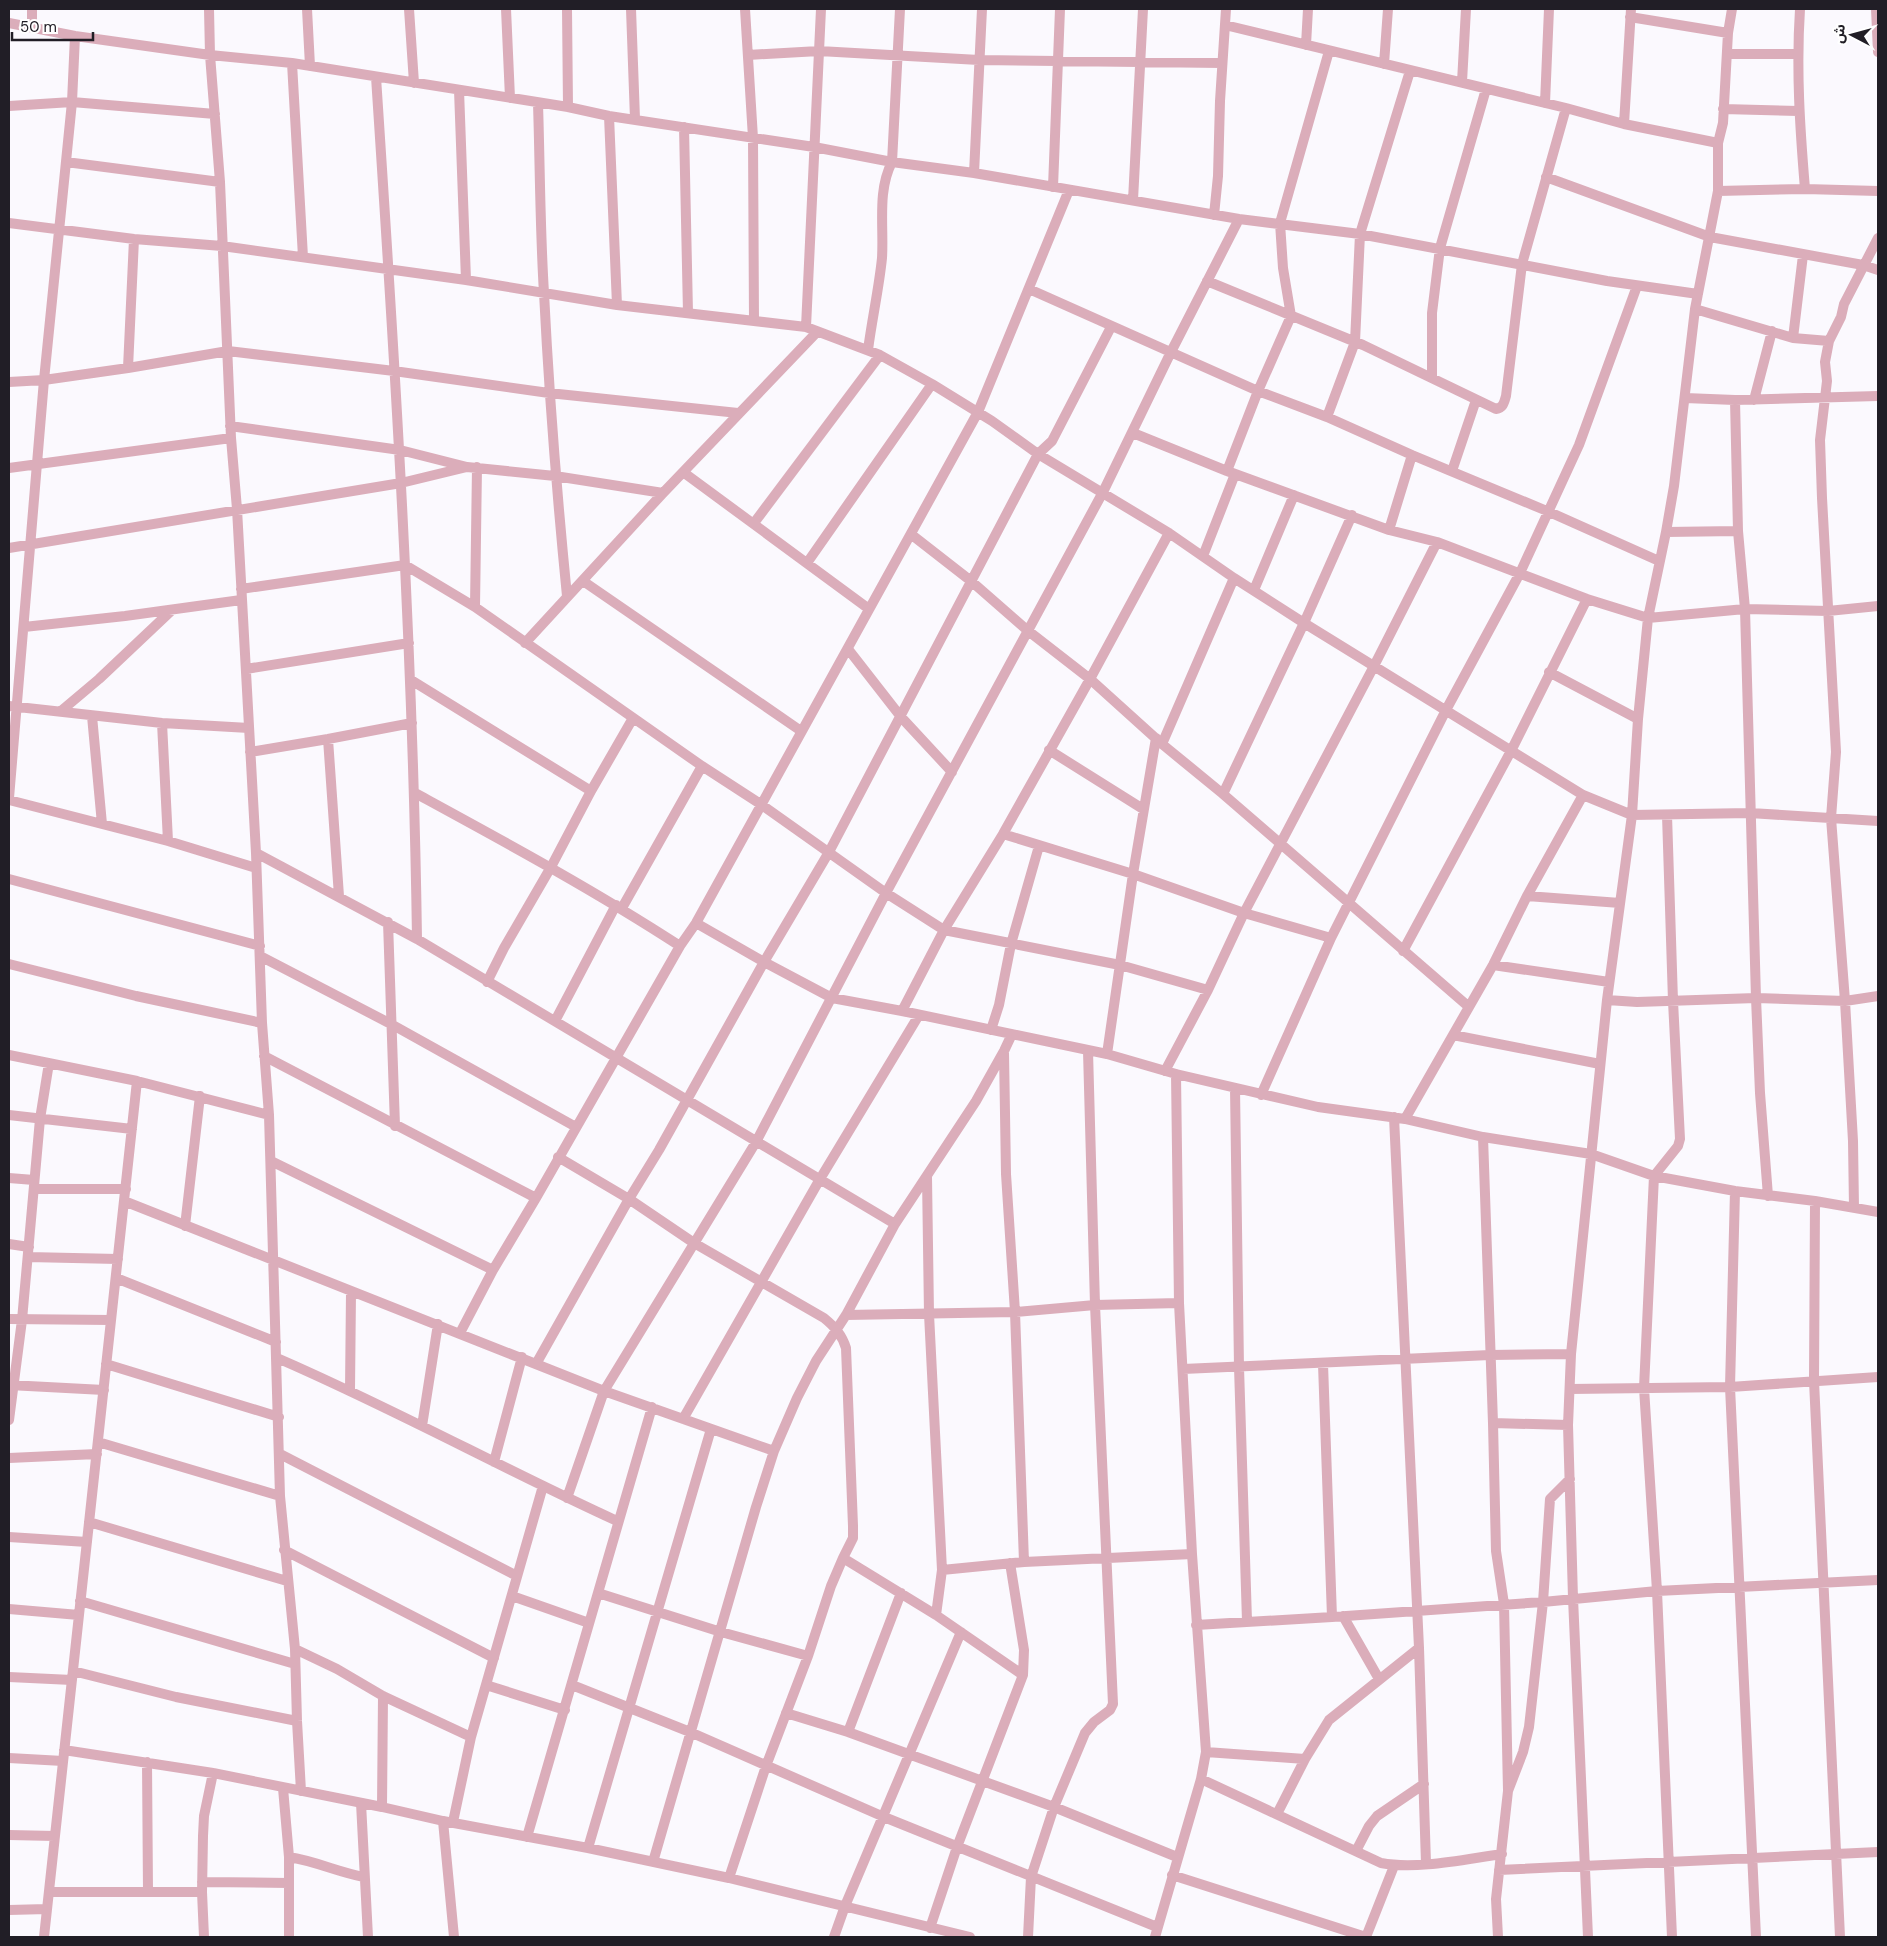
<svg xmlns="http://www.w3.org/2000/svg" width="1887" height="1946" font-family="'DM Sans','Noto Sans Arabic',sans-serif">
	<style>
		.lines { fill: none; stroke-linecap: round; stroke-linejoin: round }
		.minor { stroke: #dbadba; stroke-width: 10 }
	</style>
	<rect width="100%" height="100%" fill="#fbf9fe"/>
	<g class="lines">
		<path class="minor" d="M209 9 210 55 220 182 231 438 237 509 256 853 262 1023 269 1115 280 1496 295 1649 297 1721 301 1791
			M307 9 310 66
			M409 9 414 83
			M506 9 510 98
			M567 9 568 107
			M631 9 635 119
			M745 9 753 138 754 321
			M1800 9C1796 70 1800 129 1805 189
			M1876 9 1878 52
			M1630 17 1728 33
			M9 23 75 36 210 55 292 63 568 107 609 116 814 147 892 162 974 173 1239 219 1360 234 1607 281 1698 294
			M1225 25 1566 108 1624 124 1718 143
			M32 26V9
			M1306 45 1308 9
			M1727 54H1797
			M748 55 819 51 979 60 1222 63
			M292 63 303 257
			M1384 64 1388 9
			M376 77C395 364 413 651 417 939
			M1462 82 1466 9
			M459 90 466 280
			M538 103C540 166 540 230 544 293 549 394 557 495 567 596
			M1545 103 1549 9
			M9 106 72 102 215 114
			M1723 109 1798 111
			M609 116 617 305
			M1624 124 1631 9
			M684 127 688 313
			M66 162 220 182
			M974 173 982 9
			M1546 177 1710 237 1863 265 1878 270
			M1053 187 1060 9
			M1718 191 1805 189 1878 191
			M1133 200 1143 9
			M1214 215 1218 176 1220 101 1226 9
			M9 223 134 239 222 246 466 280 617 305 806 327 880 355 932 384 992 421 1038 454 1169 533 1234 578 1304 623 1583 795 1632 815 1750 813 1878 821
			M1207 281 1363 345 1496 409C1503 408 1504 403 1506 396L1522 264 1566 108
			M1029 289 1258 391 1327 417 1412 455 1547 511 1659 561
			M1695 309 1793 338 1829 341 1825 362 1827 381 1820 440 1822 498 1836 752 1831 818 1845 1001 1853 1141 1854 1208
			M806 327 821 9
			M1793 338 1803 255
			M1829 341 1841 317 1844 304 1878 238
			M868 350C872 319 879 288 882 258 884 226 877 191 892 162L900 9
			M128 368 134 239
			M1432 378V313L1440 248 1486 89
			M9 382 44 380 128 368 228 351 394 371 549 393 738 413
			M1685 398 1735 400 1878 396
			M1735 400 1738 531 1745 609 1756 998 1760 1093 1768 1196
			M1754 400 1772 331
			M1327 417 1355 342 1360 234 1410 71
			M230 426 400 450 467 467 555 476 663 493
			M1133 433 1227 471 1389 530 1437 542 1587 599 1648 618 1745 609 1828 611 1878 606
			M9 468 231 438
			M1227 471 1258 391 1291 316 1283 268 1280 223 1329 51
			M1452 471 1476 400
			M683 472 869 609
			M754 523 880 355
			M1389 530 1412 455
			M1666 532 1738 531
			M912 535 971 581 1027 630 1090 679 1162 744 1223 794 1469 1007
			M9 548 401 483 467 467
			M1203 556 1235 474
			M807 563 932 384
			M583 581 801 731
			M241 589 405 565 475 607 702 766 762 805 886 893 944 930 1120 965 1208 990
			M1254 590 1294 495
			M475 607 477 467
			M24 627 125 616 241 600
			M525 643 663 493 817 332
			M848 649 901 717 952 772
			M246 669 409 643
			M1549 672 1638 719
			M411 680 591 791
			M9 706 162 723 249 728
			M61 711 99 679 172 610
			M92 716 102 824
			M162 723 168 841
			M328 739 339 896
			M1162 744 1234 578
			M1049 750 1143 809
			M250 752 328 739 412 723
			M415 793C505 842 594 890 680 946
			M1223 794 1304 623 1352 515
			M9 798 44 380 72 102 75 36
			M9 800 168 841 256 868
			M1667 815 1673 1001 1680 1139 1678 1146 1654 1176 1644 1388 1657 1591 1672 1937
			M1003 834 1133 874 1244 913 1331 938
			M256 853 417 939 895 1224
			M9 879 260 946
			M1527 896 1620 903
			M622 908 702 766
			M388 922 395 1126
			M696 923 764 962 832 998 902 1011 1107 1054 1176 1074 1318 1107 1405 1119 1483 1137 1591 1154 1654 1176 1735 1191 1815 1201 1878 1212
			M1403 951 1511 751 1587 599
			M260 956 391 1024 576 1127
			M9 964 136 996 262 1023
			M1493 965 1609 982
			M487 982 504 948 551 867 591 791 633 718
			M1607 1000 1637 1002 1756 998 1845 1001 1878 996
			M902 1011 944 930 1003 834 1090 679 1169 533
			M555 1021 616 905
			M991 1030 999 1005 1011 944 1039 846
			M1453 1035 1600 1064
			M1004 1053 1006 1174 1015 1312 1024 1562
			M1107 1054 1133 874 1156 738
			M9 1055 137 1081 269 1115
			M264 1056 536 1198
			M1165 1071 1208 990 1244 913 1374 666 1437 542
			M1235 1088 1239 1367 1247 1621
			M1261 1095 1331 938 1446 710 1520 573 1579 445 1637 286
			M9 1115 132 1129
			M1394 1117 1419 1648 1426 1863
			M1405 1119 1493 965 1527 896 1583 795
			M1483 1137 1493 1423 1496 1551 1504 1604 1508 1791
			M558 1157 629 1199 694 1243 824 1318C835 1327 842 1335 846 1348L853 1526V1538L843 1558 936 1615 1023 1675
			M271 1161 493 1270
			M927 1177 929 1314 942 1570
			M9 1178 34 1180
			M34 1189H126
			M1735 1191 1730 1387 1756 1937
			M124 1201 604 1391 774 1451
			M1815 1201 1814 1381 1840 1937
			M185 1226 200 1096
			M9 1244 29 1247
			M28 1257 118 1259
			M116 1278 276 1342
			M846 1315 1015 1312 1095 1305 1179 1303
			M9 1319 111 1320
			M460 1333 493 1270 536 1198 680 946 696 923 978 412 1069 190
			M277 1358C393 1408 503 1469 617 1521
			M106 1364 279 1417
			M536 1364 629 1199 659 1150 764 962 829 852 1038 454 1052 441 1111 327
			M1323 1364 1332 1617
			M1183 1369 1490 1355 1571 1354
			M9 1385 104 1390
			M1570 1389 1730 1387 1878 1377
			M350 1390 351 1292
			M683 1419 820 1179 919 1015
			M9 1420 22 1320 40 1119 49 1063
			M1493 1423 1568 1425
			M422 1426 438 1324
			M98 1442 280 1496
			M280 1454 517 1576
			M9 1458 97 1454
			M494 1462 522 1357
			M567 1498 604 1391 756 1142 886 893 1103 492 1171 352 1239 219
			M89 1522 287 1581
			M9 1537 87 1542
			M284 1550 494 1658
			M598 1593 721 1632 808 1656
			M512 1596 589 1623
			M80 1601 295 1664
			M9 1609 79 1615
			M936 1615 942 1570 1024 1562 1192 1554
			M1343 1616 1379 1679
			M1196 1625 1332 1617 1543 1602 1657 1591 1878 1580
			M295 1649 337 1669 383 1696 471 1737
			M73 1671 176 1697 297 1721
			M9 1677 72 1680
			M486 1685 565 1710
			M572 1685 690 1732 884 1817 1157 1927
			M786 1713 848 1732 1054 1807 1177 1857
			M848 1732 901 1593
			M64 1750 213 1773 382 1807 443 1821 588 1848 729 1878 970 1937
			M1206 1752 1305 1759
			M9 1758 63 1761
			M147 1762 148 1892
			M1201 1779 1381 1863C1417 1870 1465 1859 1502 1854
			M283 1788 289 1857V1937
			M361 1803 368 1937
			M382 1807 383 1696
			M1277 1814 1305 1759 1329 1720 1419 1648
			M443 1821 454 1937
			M453 1822 471 1737 543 1486
			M9 1835 55 1836
			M527 1837 652 1407
			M588 1848 711 1429
			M1356 1851 1369 1826 1377 1816 1424 1784
			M289 1857C315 1861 338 1872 364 1877
			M653 1862 756 1507 774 1451 797 1398 816 1361 846 1315 895 1224 976 1101 1004 1051 1012 1034
			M1499 1870 1878 1852
			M1172 1875 1366 1937
			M729 1878 766 1766 808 1656 831 1586 843 1558
			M202 1882 289 1883
			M49 1892H202
			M9 1910 47 1909
			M930 1928 957 1847 1023 1675 1024 1650 1010 1563
			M44 1937 137 1081
			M204 1937 202 1892 203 1836 204 1816 213 1773
			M834 1937 845 1906 961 1632
			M1028 1937 1031 1877 1054 1807 1085 1733 1094 1722 1110 1710 1113 1704 1095 1305 1088 1051
			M1155 1937 1201 1779 1206 1752 1192 1554 1179 1303 1176 1074
			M1366 1937 1394 1866
			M1498 1937 1496 1899 1508 1791 1523 1752 1529 1727 1543 1602 1550 1499 1570 1479
			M1588 1937 1573 1598 1568 1425 1571 1354 1607 1000 1632 815 1638 719 1648 618 1666 532 1674 486 1695 309 1718 191V143L1723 123 1728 33 1732 9"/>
	</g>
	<rect width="1887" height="1946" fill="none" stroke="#211e26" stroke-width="20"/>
	<g transform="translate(1852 35) rotate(276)" stroke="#ffffff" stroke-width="4" paint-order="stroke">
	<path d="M0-4L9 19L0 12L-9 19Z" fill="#211e26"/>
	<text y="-8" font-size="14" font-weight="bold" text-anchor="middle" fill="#211e26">ش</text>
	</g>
	<path d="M12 32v8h81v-8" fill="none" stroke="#211e26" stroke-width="2.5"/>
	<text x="20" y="32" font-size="15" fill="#211e26" stroke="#ffffff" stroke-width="4" paint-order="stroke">50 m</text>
</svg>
